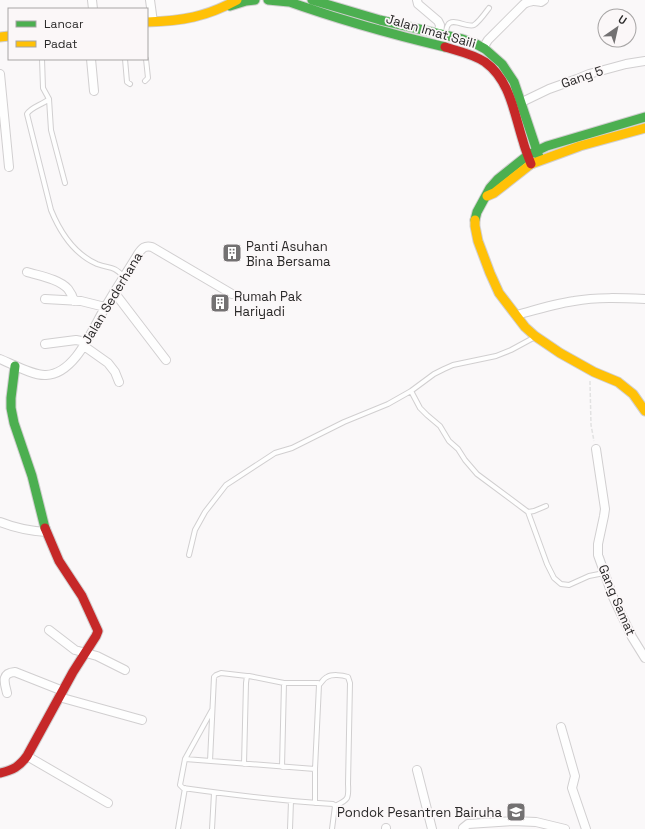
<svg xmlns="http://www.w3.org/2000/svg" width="645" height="829" font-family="'Space Grotesk',sans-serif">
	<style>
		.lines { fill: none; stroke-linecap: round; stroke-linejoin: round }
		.lane-casing { stroke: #d1cfd0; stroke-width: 6 }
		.street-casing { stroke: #d1cfd0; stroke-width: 10 }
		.fast-casing { stroke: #d1cfd0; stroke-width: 11 }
		.slow-casing { stroke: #d1cfd0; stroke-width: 11 }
		.jam-casing { stroke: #d1cfd0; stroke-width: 11 }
		.path { stroke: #e2e2e2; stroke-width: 1.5; stroke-dasharray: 4 2; stroke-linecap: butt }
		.lane { stroke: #fefefe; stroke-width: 4 }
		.street { stroke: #fefefe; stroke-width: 8 }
		.fast { stroke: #4caf50; stroke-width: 9 }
		.slow { stroke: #ffc107; stroke-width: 9 }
		.jam { stroke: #c62828; stroke-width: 9 }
		.labels { text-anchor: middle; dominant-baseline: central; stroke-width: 3.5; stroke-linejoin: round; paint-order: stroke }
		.street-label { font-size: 13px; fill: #2a2929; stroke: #fbf7f8 }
		.poi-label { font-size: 13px; fill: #2a2929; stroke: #fbf7f8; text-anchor: start }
	</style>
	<rect width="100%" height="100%" fill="#faf8f9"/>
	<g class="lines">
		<defs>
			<path id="lane" d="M446 35C446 32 446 28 448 25 452 17 467 28 474 25 479 22 486 12 489 8
				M42 59 43 88 49 99C42 105 31 107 27 114L51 210C60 232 74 254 97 264 110 269 113 265 124 277
				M125 59 127 82 130 84
				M145 81 148 78 146 59
				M49 99 51 130 65 183
				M411 391 420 408 427 415 440 426 449 441 458 449 465 460 477 474 528 512 534 511 546 506
				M528 512 547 564 554 578 561 584 569 585 589 576 604 573
				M189 555 195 530 205 512 226 485 275 453 292 448 344 422 388 404 411 391 434 374 444 369 453 365 496 356 511 350 535 337
				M284 683H318L319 685 315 769V803
				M319 685C322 682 324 678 327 677 332 674 342 675 348 677L350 683 348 784C349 799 348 800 335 806
				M212 710 185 759 180 785 183 788C233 795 283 801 333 804L335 806 332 829
				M185 759 315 769
				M210 761 214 677 216 675 221 673 247 676
				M244 764 246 683 247 676H249L284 683 282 767
				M178 829 185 788
				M212 829 214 793
				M290 829 291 801"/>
			<path id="street" d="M92 0 93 9
				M150 0 153 22
				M417 0 418 4 438 21 440 25 439 34
				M483 48 488 40 524 4C530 0 535 1 541 2L544 0
				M91 59 94 91
				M0 74 9 167
				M522 102 549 89 577 79 589 74 626 64 645 61
				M27 272C40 276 59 279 68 289 71 293 73 297 74 301
				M114 292 166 360
				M45 299 81 301 105 307
				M517 315C535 310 554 304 574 301 597 297 621 298 645 299
				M45 344 76 340 86 342
				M84 346 108 363 115 372 119 382
				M0 359C12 364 34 376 46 375 76 374 93 327 106 306 116 288 128 271 138 254 142 248 145 245 152 247L232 294
				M596 449 605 509 604 516 598 544V555L613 597 632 637 645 658
				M0 522C15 528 30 531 46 532
				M49 630 75 650 97 656 125 670
				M7 693C5 684 0 673 15 672L63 691
				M59 697 142 720
				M561 727 575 776 572 788 586 829
				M27 756 108 803
				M417 770 432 829
				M386 828V829
				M463 828 468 824 513 821 536 822 565 829"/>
			<path id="fast" d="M268 0 289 2
				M284 0C337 19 390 34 445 47
				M312 0 380 20 462 39 476 44 485 49 502 64 514 82 540 160
				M230 6 246 1 255 0
				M475 220 477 212 490 188 498 179 528 155 547 146 645 117
				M15 366 11 398V408L14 423 32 476 45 528"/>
			<path id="slow" d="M147 22C182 21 206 17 237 0
				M0 37 9 36
				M487 196 494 193 531 164 580 146 645 128
				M475 220V226L478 241 490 273 499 293 525 327 535 336 560 353 594 372 618 382 633 394 645 411"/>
			<path id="jam" d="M445 47C458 51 473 54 485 62 510 80 514 113 523 141 525 149 528 156 531 164
				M0 773C13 770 19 767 27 756L73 672 96 636 98 631 82 596 59 561 45 528"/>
		</defs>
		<use href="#lane" class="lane-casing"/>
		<use href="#street" class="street-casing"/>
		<use href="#fast" class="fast-casing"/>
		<use href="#slow" class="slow-casing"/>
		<use href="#jam" class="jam-casing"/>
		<path class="path" d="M590 381V383L591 425 594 441"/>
		<use href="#lane" class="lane"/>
		<use href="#street" class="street"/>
		<use href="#fast" class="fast"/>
		<use href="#slow" class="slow"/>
		<use href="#jam" class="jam"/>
	</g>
	<defs>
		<symbol id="building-square" viewBox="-11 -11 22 22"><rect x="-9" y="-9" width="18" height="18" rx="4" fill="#737172" stroke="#fbf7f8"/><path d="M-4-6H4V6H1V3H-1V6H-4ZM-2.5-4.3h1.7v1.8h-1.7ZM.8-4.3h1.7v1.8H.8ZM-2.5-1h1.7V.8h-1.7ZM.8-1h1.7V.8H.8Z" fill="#fff"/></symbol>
		<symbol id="school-square" viewBox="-11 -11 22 22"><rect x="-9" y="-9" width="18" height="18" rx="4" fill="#737172" stroke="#fbf7f8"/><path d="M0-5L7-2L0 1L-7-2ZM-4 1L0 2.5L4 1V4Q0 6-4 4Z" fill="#fff"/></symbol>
	</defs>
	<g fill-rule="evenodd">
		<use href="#building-square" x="221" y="242" width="22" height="22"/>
		<use href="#building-square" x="209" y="292" width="22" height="22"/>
		<use href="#school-square" x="505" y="801" width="22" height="22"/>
	</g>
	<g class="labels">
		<g class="street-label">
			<text transform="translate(431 31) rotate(16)">Jalan Imat Saili</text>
			<text transform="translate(582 77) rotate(-19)">Gang 5</text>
			<text transform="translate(112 298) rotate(-59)">Jalan Sederhana</text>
			<text transform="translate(617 600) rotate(67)">Gang Samat</text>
		</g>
		<g class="poi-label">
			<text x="246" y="246">Panti Asuhan<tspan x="246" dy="15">Bina Bersama</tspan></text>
			<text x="234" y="296">Rumah Pak<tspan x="234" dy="15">Hariyadi</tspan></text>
			<text x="502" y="812" text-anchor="end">Pondok Pesantren Bairuha</text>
		</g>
	</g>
	<rect x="8" y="8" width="140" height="52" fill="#fbf7f8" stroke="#a7a5a5"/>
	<rect x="16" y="21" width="20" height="6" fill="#4caf50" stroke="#a7a5a5"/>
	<text x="44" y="28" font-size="12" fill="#2a2929">Lancar</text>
	<rect x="16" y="41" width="20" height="6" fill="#ffc107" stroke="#a7a5a5"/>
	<text x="44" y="48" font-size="12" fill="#2a2929">Padat</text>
	<g transform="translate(617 28) rotate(34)"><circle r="19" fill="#fbf7f8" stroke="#a7a5a5"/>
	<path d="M0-3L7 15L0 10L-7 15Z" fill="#737172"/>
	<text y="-6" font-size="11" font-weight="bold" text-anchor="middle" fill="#2a2929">U</text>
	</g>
</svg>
